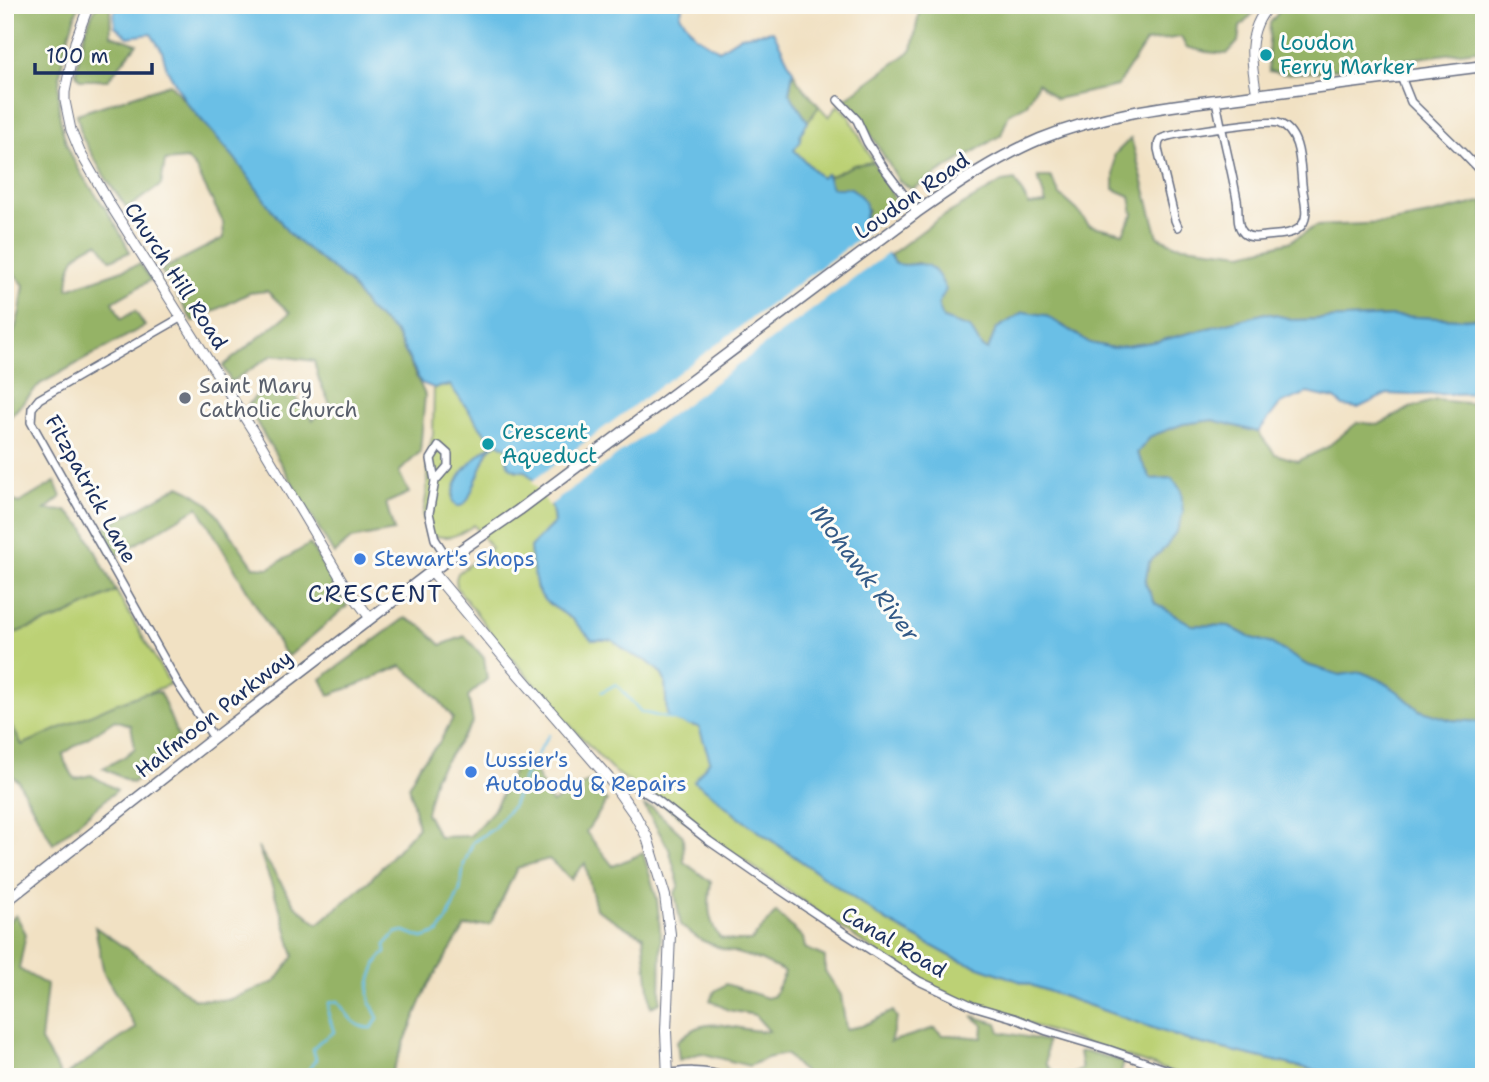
<svg xmlns="http://www.w3.org/2000/svg" width="1489" height="1082" font-family="'Shantell Sans',sans-serif">
	<style>
		.green { fill: #bcd175; stroke: #6c806a; stroke-width: 2 }
		.forest { fill: #95b366; stroke: #587162; stroke-width: 2 }
		.water { fill: #6abfe6; stroke: #4277a2; stroke-width: 2 }
		.pier { fill: #f1e1c3 }
		.lines { fill: none; stroke-linecap: round; stroke-linejoin: round }
		.stream { stroke: #6abfe6; stroke-width: 2.5 }
		.minor-casing { stroke: #666d81; stroke-width: 10 }
		.tertiary-casing { stroke: #666d81; stroke-width: 11 }
		.secondary-casing { stroke: #666d81; stroke-width: 12 }
		.primary-casing { stroke: #666d81; stroke-width: 13 }
		.minor { stroke: #fff; stroke-width: 7 }
		.tertiary { stroke: #fff; stroke-width: 9 }
		.secondary { stroke: #fff; stroke-width: 10 }
		.primary { stroke: #fff; stroke-width: 10 }
		.culture-dot { fill: #0f9aa8; stroke: #fdfcf7; stroke-width: 2.5 }
		.worship-dot { fill: #6b7280; stroke: #fdfcf7; stroke-width: 2.5 }
		.shop-dot { fill: #3f7fe0; stroke: #fdfcf7; stroke-width: 2.5 }
		.labels { text-anchor: middle; dominant-baseline: central; stroke-width: 6; stroke-linejoin: round; paint-order: stroke }
		.culture-label { font-size: 21px; fill: #0d838f; stroke: #fdfcf7; text-anchor: start }
		.street-label { font-size: 21px; fill: #1b2f5e; stroke: #fdfcf7 }
		.worship-label { font-size: 21px; fill: #5b616d; stroke: #fdfcf7; text-anchor: start }
		.shop-label { font-size: 21px; fill: #366cbe; stroke: #fdfcf7; text-anchor: start }
		.water-label { font-size: 23px; font-style: italic; fill: #335a87; stroke: #fdfcf7 }
		.quarter-label { font-size: 24px; letter-spacing: 2px; fill: #1b2f5e; stroke: #fdfcf7 }
	</style>
	<rect width="100%" height="100%" fill="#fdfcf7"/>
	<filter id="ink" filterUnits="userSpaceOnUse"><feTurbulence type="fractalNoise" baseFrequency=".0143" numOctaves="2"/><feDisplacementMap in="SourceGraphic" scale="14" xChannelSelector="R" yChannelSelector="G"/><feConvolveMatrix kernelMatrix="1 2 1 2 8 2 1 2 1" color-interpolation-filters="sRGB"/></filter>
	<filter id="wash" filterUnits="userSpaceOnUse"><feTurbulence type="fractalNoise" baseFrequency=".00686" numOctaves="4" result="noise"/><feDisplacementMap in="SourceGraphic" scale="28" xChannelSelector="R" yChannelSelector="G"/><feGaussianBlur stdDeviation="1.57" result="paint"/><feColorMatrix in="noise" values="0 0 0 0 0 0 0 0 0 0 0 0 0 0 0 0 0 1.4 0 .05"/><feComposite in="paint" operator="in"/></filter>
	<g filter="url(#wash)">
		<rect width="100%" height="100%" fill="#f1e1c3"/>
		<path class="green" d="M838 105 849 116 873 162 854 165 831 176 821 178 793 149 801 141 800 134 819 106 829 117Z
			M450 385 493 444C473 457 459 474 452 497L483 462 490 449 498 442 508 448 516 471H525C542 488 553 498 554 523L530 547 537 589 545 601 572 619 592 639H612L630 654 647 661 661 673 665 681 667 716 676 721 699 727 710 760 718 799 737 816 886 921 954 958 1190 1041 1343 1077H1188L973 1006 919 981 611 769 564 719 549 700 507 653 457 588 456 579 458 573 491 548 474 525C455 538 449 539 427 535L423 516 427 490V457L433 434 434 388Z
			M116 591 170 684 22 745 5 714V636L62 617Z"/>
		<path class="forest" d="M5 5H79C58 62 46 115 79 170 88 186 100 199 109 214 117 226 123 239 130 252L111 260 98 243C73 251 69 264 68 289L140 264 151 280 113 302 121 319 135 311 145 326 40 384 10 417 8 354 20 311 24 285 5 263Z
			M97 5H114L110 9 111 35 137 44 108 80H80L76 73C80 49 85 26 97 5Z
			M938 5H1261L1240 27 1238 42 1227 54 1206 52 1186 47 1181 37 1146 42 1117 86 1056 99 1038 83 1027 104 1009 114 1001 135 912 189 899 181 853 105 844 100 912 50 920 7Z
			M1284 5H1484V49L1315 72 1284 74 1269 71 1268 61 1270 23Z
			M793 71 799 83 819 106 808 122 789 93Z
			M170 84 234 157 290 235 349 282 369 310 396 333 425 395 420 452 399 472 409 493 386 503 394 531 351 539 334 554 247 406 267 383 271 394 291 386 300 405 313 420 331 406 319 380 314 361 273 355 231 382 223 366 290 313 267 291 249 293 193 322 161 270 224 238 223 222 196 169 187 159 165 161 161 185 127 208 105 177 82 137 77 114Z
			M1131 138 1158 237 1176 245 1243 253 1289 242 1316 226 1387 223 1429 215 1484 201V318L1460 319 1395 316 1296 320 1266 313 1159 341 1113 348 1090 343 1062 325 1024 312 996 329 988 350 982 348 970 328 943 319 938 304 918 263C904 266 898 269 890 255L937 220 1002 182 1015 180 1029 205 1046 203 1038 177H1051L1060 195 1077 210 1089 225 1123 233 1133 214 1130 196 1114 189V155Z
			M873 162 890 189 894 200 890 211 867 229 863 222 868 210 851 188H832L826 174 831 176 854 165Z
			M1436 400 1476 404 1478 428 1484 433V722L1451 720 1419 710 1397 691 1378 679 1361 672 1340 675 1307 665 1272 644 1249 637 1229 626 1192 625 1155 603 1145 583 1149 562 1166 547 1172 478 1151 479 1136 453 1151 436 1183 424 1213 420 1258 432 1275 454 1298 461 1326 448 1358 422 1378 425 1410 408Z
			M55 482 61 497 45 510 66 511 82 525 116 591 62 617 5 636V499L7 498 19 503Z
			M179 486 190 491 210 505 254 567 269 568 310 544 347 606 289 656 283 651 198 507 114 557 98 531Z
			M405 618 423 627 441 645 465 636 484 658 487 679 468 696 473 722 435 776 426 813 439 837 470 836 493 811 518 763 531 764 552 803 589 781 607 801 586 832 613 866 643 853 657 899 661 940 660 1003 651 1007 643 936 627 928 596 909 585 863 571 879 549 859 517 868 490 924 465 927 428 985 390 1077H63L136 1028 104 974 95 927 160 972 194 999 228 1000 275 982 294 956 283 917 258 847 295 905 318 924 370 880 418 827 409 785 420 764 439 743 453 718C436 695 424 683 401 666L360 684 329 695 321 679Z
			M160 692 181 744 132 783 103 768 124 757 135 748 131 725 115 720 63 754 65 762 75 779 91 775 117 790 53 844 18 781 5 769V714L22 745 115 704 145 693Z
			M644 806 653 808 683 836 684 862 711 882C708 904 707 920 720 938L735 941H751L776 912 803 938 805 948 825 957V971L841 995 846 1029 862 1026 893 1011 897 1018 890 1042 935 1028 942 1035H950L982 1038 983 1025 972 1016 997 1023 1000 1032 1047 1041 1046 1064 1055 1074 1070 1076 1082 1069 1079 1052 1086 1051 1124 1062 1120 1077H811L798 1067 786 1054 767 1058 749 1066 701 1053 679 1060 677 1041C683 1037 689 1031 696 1028 720 1018 744 1033 769 1031L755 1015 728 1010 710 1000 715 991 726 984 767 998 774 996 785 972 760 960 723 949 701 940 681 926 675 893 679 885 669 849Z
			M16 915 26 934 19 969 47 985 41 1041 62 1077H5V1006L11 961 5 951V925Z"/>
		<path class="water" d="M119 5H683L680 15 696 36 719 50 741 36 773 31 793 71 789 93 808 122 800 134 801 141 794 150 821 178 826 174 832 188H851C866 200 870 204 863 222L895 263C904 267 909 264 918 264 933 263 940 277 946 290L938 304 943 319 970 328 982 348 988 350 996 329 1024 312 1045 315 1090 343 1113 348 1159 341 1266 313 1296 320 1396 316 1460 319 1484 318V393L1410 395 1387 394 1358 408 1343 406 1335 399 1307 393 1280 404 1258 432 1213 420 1183 424 1151 436 1137 453 1151 479 1172 478 1181 490 1183 513 1177 530 1166 547 1149 562 1145 583 1155 603 1192 625 1229 626 1249 637 1272 644 1307 665 1340 675 1361 672 1378 679 1397 691 1419 710 1451 720 1484 722V1077H1343L1190 1041 954 958 886 921 737 816 718 799 694 781 710 760 699 727 676 721 667 716 665 681 661 673 647 661 630 654 612 640H592L572 619 545 601 537 589 531 559 530 547 554 523C553 498 542 488 525 471 509 471 504 464 508 449L498 443 489 449 468 500 461 506H457L453 502C451 477 475 457 493 444L450 385 434 388 421 383 396 333 369 310 349 282 290 235 234 157 186 102 167 69 162 51 151 34 128 37 115 26 114 13Z"/>
		<path class="pier" d="M872 229 891 251 549 506 539 490 531 482Z"/>
		<g class="lines">
			<path class="stream" d="M602 692 616 684 641 712 691 724
				M304 1077 316 1059 313 1049 319 1042 334 1032 328 1013 329 1003 338 1001C347 1014 354 1029 372 1028L378 1018C369 1001 366 995 372 976 377 963 375 963 386 952L385 945 396 933 404 931 422 938 438 933 447 920 460 890 464 864 473 842 493 829 513 805 524 778 540 749 549 735"/>
		</g>
	</g>
	<g filter="url(#ink)">
		<g class="lines">
			<defs>
				<path id="minor" d="M1401 77 1411 102 1462 152 1484 175
					M838 100 857 120 867 142 883 167 917 212
					M1178 227 1175 220 1158 149C1158 145 1158 142 1161 139 1169 133 1268 120 1278 123 1301 131 1300 164 1302 184 1303 198 1312 219 1298 229 1290 235 1276 235 1266 236 1258 237 1247 239 1242 231 1236 224 1239 209 1237 200 1231 166 1222 134 1216 100
					M182 317 39 399 32 408 31 422 181 689 214 738
					M435 481 448 466V454L439 446 431 459 435 481 429 513 435 539 448 559
					M612 781 636 787 656 799 709 841 761 877 843 932 919 981 973 1006 1014 1018 1047 1031 1107 1049 1188 1077
					M660 1077C680 1069 707 1070 726 1077"/>
				<path id="tertiary" d="M89 5 75 42 65 92V101L71 130 80 152 111 206 258 439 343 582 370 618
					M1257 95C1251 63 1245 31 1270 5"/>
				<path id="secondary" d="M432 571 507 661 611 781 635 815 647 837 665 896 670 934 666 1031 668 1077"/>
				<path id="primary" d="M5 902 214 738 448 559 519 510 917 212C955 185 997 157 1040 139 1106 112 1177 105 1247 96 1326 86 1405 76 1484 66"/>
			</defs>
			<use href="#minor" class="minor-casing"/>
			<use href="#tertiary" class="tertiary-casing"/>
			<use href="#secondary" class="secondary-casing"/>
			<use href="#primary" class="primary-casing"/>
			<use href="#minor" class="minor"/>
			<use href="#tertiary" class="tertiary"/>
			<use href="#secondary" class="secondary"/>
			<use href="#primary" class="primary"/>
		</g>
	</g>
	<g class="culture-dot">
		<circle cx="1266" cy="55" r="7"/>
		<circle cx="488" cy="444" r="7"/>
	</g>
	<circle class="worship-dot" cx="185" cy="398" r="7"/>
	<g class="shop-dot">
		<circle cx="360" cy="559" r="7"/>
		<circle cx="471" cy="772" r="7"/>
	</g>
	<g class="labels">
		<g class="culture-label">
			<text x="1280" y="43">Loudon<tspan x="1280" dy="24">Ferry Marker</tspan></text>
			<text x="502" y="432">Crescent<tspan x="502" dy="24">Aqueduct</tspan></text>
		</g>
		<g class="street-label">
			<text transform="translate(912 196) rotate(-35)">Loudon Road</text>
			<text transform="translate(176 276) rotate(57)">Church Hill Road</text>
			<text transform="translate(91 489) rotate(61)">Fitzpatrick Lane</text>
			<text transform="translate(214 714) rotate(-38)">Halfmoon Parkway</text>
			<text transform="translate(894 942) rotate(31)">Canal Road</text>
		</g>
		<g class="worship-label">
			<text x="199" y="386">Saint Mary<tspan x="199" dy="24">Catholic Church</tspan></text>
		</g>
		<g class="shop-label">
			<text x="374" y="559">Stewart's Shops</text>
			<text x="485" y="760">Lussier's<tspan x="485" dy="24">Autobody &amp; Repairs</tspan></text>
		</g>
		<g class="water-label">
			<text transform="translate(865 573) rotate(53)">Mohawk River</text>
		</g>
		<g class="quarter-label">
			<text x="376" y="594">CRESCENT</text>
		</g>
	</g>
	<rect width="1489" height="1082" fill="none" stroke="#fdfcf7" stroke-width="28"/>
	<path d="M35 63v10h117v-10" fill="none" stroke="#1b2f5e" stroke-width="3.5"/>
	<text x="46" y="63" font-size="21" fill="#1b2f5e" stroke="#fdfcf7" stroke-width="5" paint-order="stroke">100 m</text>
</svg>
